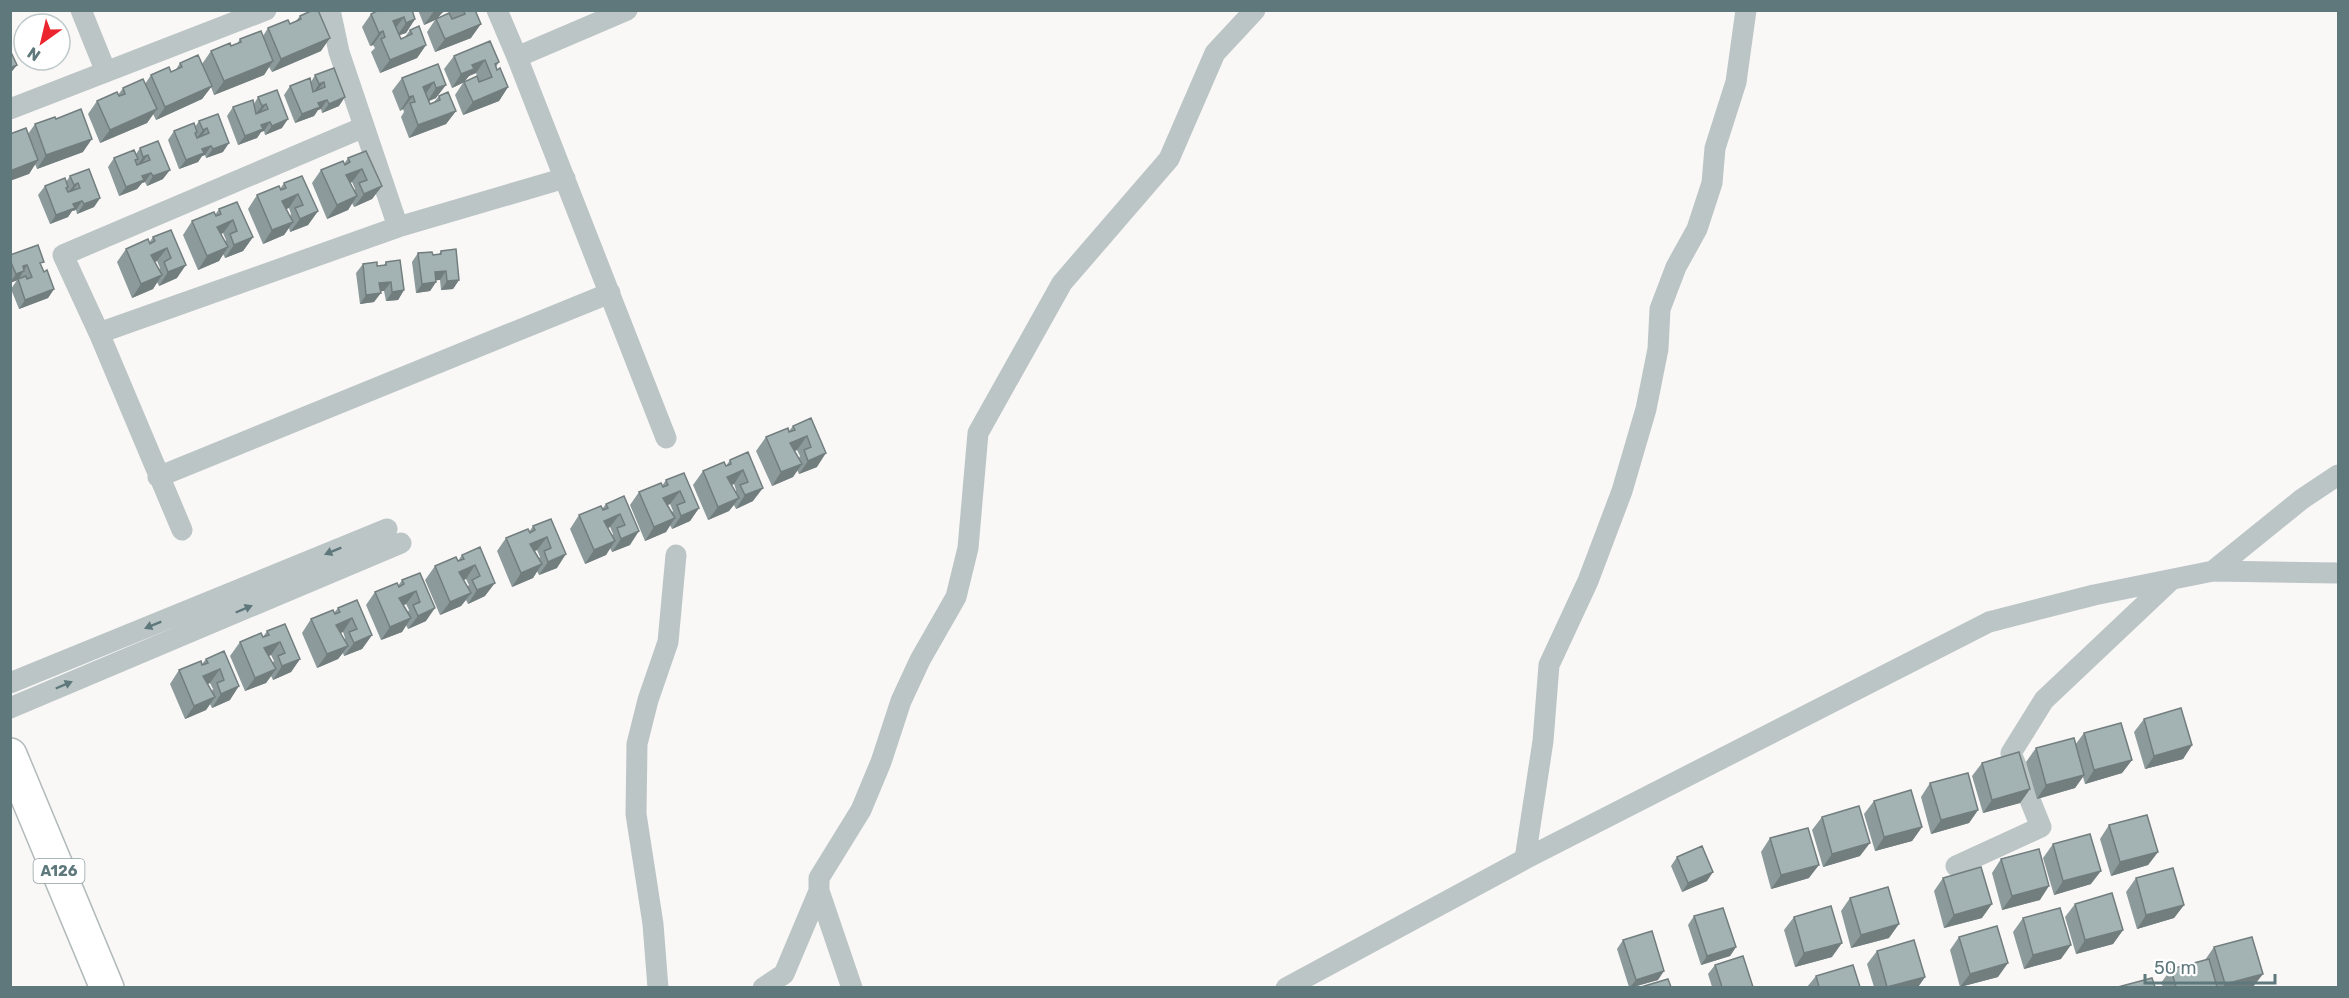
<svg xmlns="http://www.w3.org/2000/svg" width="2349" height="998" font-family="Rubik,sans-serif">
	<style>
		.lines { fill: none; stroke-linecap: round; stroke-linejoin: round }
		.highway-casing { stroke: #b2babb; stroke-width: 36 }
		.street { stroke: #bcc5c6; stroke-width: 21 }
		.highway { stroke: #fff; stroke-width: 33 }
		.wall { fill: #8c9a9b; fill-rule: evenodd }
		.shaded-wall { fill: #727d7e }
		.building { fill: #a3b3b4; stroke: #727d7e; stroke-width: 1.5 }
		.oneway { fill: #5e787c }
		.labels { text-anchor: middle; dominant-baseline: central; stroke-width: 6; stroke-linejoin: round; paint-order: stroke }
		.shield { fill: #fff; stroke: #8ea0a3; stroke-width: 1.5 }
		.shield-label { font-size: 15px; font-weight: bold; fill: #5e787c }
	</style>
	<rect width="100%" height="100%" fill="#f9f8f6"/>
	<g class="lines">
		<defs>
			<path id="highway" d="M10 755 107 988"/>
		</defs>
		<use href="#highway" class="highway-casing"/>
		<path class="street" d="M81 10 106 72
			M330 10 339 52 398 227
			M497 10 517 57 666 438
			M517 57 627 10
			M10 109 266 10
			M99 333 398 227 565 178
			M158 477 610 293
			M182 530 99 333 63 255 364 127
			M2213 571 2302 499 2338 475
			M10 683 387 529
			M10 708 401 543
			M1525 859 1543 741 1549 665 1588 581 1622 491 1646 409 1658 349 1660 309 1676 267 1697 229 1712 183 1715 148 1736 82 1746 10
			M1956 866 2041 827 2011 753 2044 700 2171 580
			M819 891 852 988
			M658 988 653 924 636 814 637 744 648 700 668 642 676 555
			M763 988 784 974 819 891V878L861 810 881 762 901 701 920 660 956 597 968 548 978 433 1062 283 1169 159 1215 53 1255 10
			M1286 988 1525 859 1989 622 2094 595 2213 571 2338 573"/>
		<use href="#highway" class="highway"/>
	</g>
	<path class="wall" d="M379 10 415 19 406 33 399 35 401 39 405 37 410 30 426 45 417 58 380 73 371 52 375 48 373 45 370 46 362 27 371 14Z
		M418 10H447L441 13 438 18H451L448 10H475L471 38 435 52 427 32 435 20 424 25Z
		M300 16 321 51 272 72 269 67 264 75 214 95 211 87 202 99 156 120 153 114 147 123 100 143 88 114 97 101 118 95 123 88 145 84 151 75 171 72 175 71 180 63 202 64 211 51 237 44 240 39 263 36 268 28 290 24 296 21Z
		M490 41 499 62 496 67 508 87 499 101 463 115 455 95 463 83 452 88 444 69 454 56ZM476 73 478 79 465 81 469 76Z
		M438 64 436 98 428 101 430 104 434 102 439 96 456 111 446 124 409 138 401 117 404 112 403 109 400 111 392 91 402 78Z
		M334 68 339 106 322 113 321 109 318 110 314 116 295 123 284 95 290 86 311 82 315 75Z
		M277 90 282 128 265 135 264 131 261 132 257 138 238 145 227 116 233 107 254 104 258 97Z
		M218 114 223 152 206 158 205 155 202 156 198 162 179 169 168 140 174 131 195 127 199 121Z
		M56 119 83 152 37 169 35 164 29 174 28 134 35 124Z
		M158 141 163 179 147 186 145 182 142 183 137 189 119 196 108 167 114 158 136 154 140 148Z
		M348 158 382 186 372 199 354 207 352 203 348 210 327 219 312 183 321 170 344 164ZM352 182 355 189 354 190 350 183Z
		M70 176 100 198 94 207 77 214 76 210 72 211 68 217 50 224 38 195 45 186 66 182Z
		M284 183 318 211 308 225 290 232 289 228 284 235 263 244 248 209 257 195 280 189ZM289 208 291 214 290 216 286 209Z
		M219 209 253 237 243 251 225 258 223 254 219 261 198 270 183 235 192 221 215 215ZM223 233 226 240 225 242 221 234Z
		M171 230 177 278 159 286 157 282 153 289 132 298 117 262 126 249 149 243 153 237ZM157 261 160 268 159 269 155 262Z
		M441 251 459 280 453 289 441 290 440 280H436V282L430 291 416 293 412 262 418 253 433 255 439 254Z
		M10 255 41 266 44 272 54 289 48 298 19 309 11 289 17 280 10 283Z
		M386 262 404 290 398 300 386 301 384 291H380L374 302 360 304 356 273 363 264 377 266 384 265Z
		M811 418 817 467 799 474 797 470 793 477 772 486 756 451 766 437 789 431 793 426ZM797 450 800 456 799 458 795 451Z
		M748 452 753 501 736 509 734 505 729 511 708 520 693 485 703 471 726 466 730 460ZM734 484 736 490 735 492 731 485Z
		M666 480 699 508 690 521 672 529 670 525 666 532 645 541 630 505 639 492 662 486ZM670 504 673 511 672 512 668 505Z
		M624 496 630 545 612 552 610 548 606 555 585 564 570 529 579 515 602 509 606 504ZM610 527 613 534 612 535 608 528Z
		M551 519 557 568 539 575 537 571 533 578 512 587 497 551 506 538 529 532 533 526ZM537 550 540 557 539 558 535 551Z
		M480 547 485 596 468 604 466 600 461 606 440 615 425 580 435 566 458 561 462 555ZM466 579 469 585 467 587 463 580Z
		M420 573 426 621 408 629 406 625 402 632 381 640 366 605 375 592 398 586 402 580ZM406 604 409 610 408 612 404 605Z
		M357 600 372 635 362 649 344 656 343 653 338 659 317 668 302 633 311 619 334 613 338 608ZM343 632 345 638 344 640 340 633Z
		M267 631 300 659 291 672 273 680 271 676 266 683 245 691 230 656 240 642 263 637ZM271 655 274 661 272 663 268 656Z
		M224 651 230 700 212 708 210 704 206 710 185 719 170 684 179 670 202 664 206 659ZM210 683 213 689 212 691 208 684Z
		M2144 719 2192 745 2183 759 2145 769 2134 732Z
		M2084 733 2132 760 2122 773 2085 784 2083 777 2075 788 2037 799 2026 762 2036 748 2075 745Z
		M1982 763 2030 789 2020 803 1983 813 1972 776Z
		M1930 783 1978 810 1969 823 1931 834 1921 797Z
		M1874 801 1922 827 1912 841 1875 851 1864 814Z
		M1822 817 1860 856 1823 867 1812 830Z
		M2109 825 2158 852 2148 865 2111 876 2100 839Z
		M1770 838 1809 878 1771 889 1761 852Z
		M2053 844 2091 884 2054 895 2043 858Z
		M1677 857 1707 881 1682 892 1671 866Z
		M2001 859 2040 900 2002 910 1992 873Z
		M1943 878 1982 918 1944 928 1934 891Z
		M2136 878 2184 905 2174 918 2137 929 2126 892Z
		M1850 898 1889 938 1851 948 1841 911Z
		M2075 904 2123 930 2113 944 2076 954 2065 917Z
		M1694 916 1736 947 1730 956 1701 965 1688 925Z
		M1794 917 1832 957 1795 967 1784 930Z
		M2023 918 2061 959 2024 969 2013 932Z
		M1959 937 1998 977 1960 987 1950 950Z
		M1623 940 1658 980 1633 987H1629L1617 949Z
		M2214 947 2253 987H2163L2161 983 2171 969 2205 960Z
		M1877 951 1925 977 1918 987H1874L1867 964Z
		M1715 965 1753 987H1712L1708 974Z
		M1816 976 1860 987H1807Z"/>
	<path class="shaded-wall" d="M435 10H447L442 13 437 19H436L435 20 424 25 434 11Z
		M404 17 394 30 393 21Z
		M415 19 406 33 397 36 406 23Z
		M481 24 471 38 435 52 445 39Z
		M383 31 373 45 370 46 379 33Z
		M330 38 321 51 272 72 281 59Z
		M426 45 417 58 380 73 390 60Z
		M485 60 476 73 469 76 464 82 452 88 461 74 472 65Z
		M273 61 264 75 214 95 224 81Z
		M17 65 10 74V68Z
		M324 82 317 91 313 93 319 84Z
		M434 82 424 96 414 100 423 87Z
		M446 85 436 98 427 102 436 88Z
		M212 86 202 99 156 120 165 107Z
		M508 87 499 101 463 115 473 102Z
		M413 96 403 109 400 111 409 97Z
		M345 97 339 106 322 113 329 104Z
		M327 100 321 109 318 110 314 116 295 123 302 114 318 103Z
		M266 104 260 113 255 115 262 106Z
		M157 109 147 123 100 143 110 130Z
		M456 111 446 124 409 138 418 125Z
		M288 119 282 128 265 135 272 126Z
		M270 122 264 131 261 132 257 138 238 145 245 136 261 125Z
		M207 128 201 137 196 139 203 130Z
		M92 139 83 152 37 169 46 155Z
		M229 143 223 152 206 158 213 149Z
		M211 146 205 155 202 156 198 162 179 169 186 160 202 149Z
		M148 155 141 164 137 166 143 157Z
		M38 160 29 174 10 181V171Z
		M362 169 352 182 336 189 346 175Z
		M170 170 163 179 147 186 153 176Z
		M151 173 145 182 142 183 137 189 119 196 126 187 142 176Z
		M78 183 72 192 67 194 74 185Z
		M382 186 372 199 354 207 364 194Z
		M298 194 289 208 272 214 282 201Z
		M357 196 348 210 327 219 337 205Z
		M100 198 94 207 77 214 84 204Z
		M82 201 76 210 72 211 68 217 50 224 56 215 73 204Z
		M318 211 308 225 290 232 300 219Z
		M233 220 223 233 207 240 217 227Z
		M293 222 284 235 263 244 272 230Z
		M253 237 243 251 225 258 234 245Z
		M228 247 219 261 198 270 207 256Z
		M167 248 157 261 141 268 151 255Z
		M27 265 18 280 10 283 16 274 23 266Z
		M186 265 177 278 159 286 168 272Z
		M446 271 440 280 428 281 435 272Z
		M162 275 153 289 132 298 141 284Z
		M459 280 453 289 441 290 447 281Z
		M391 282 384 291 373 292 379 283Z
		M436 282 430 291 416 293 422 284Z
		M54 289 48 298 19 309 25 300Z
		M404 290 398 300 386 301 392 292Z
		M381 293 374 302 360 304 366 295Z
		M807 436 797 450 781 456 790 443Z
		M826 453 817 467 799 474 808 461Z
		M802 464 793 477 772 486 781 472Z
		M743 470 734 484 717 491 727 477Z
		M763 488 753 501 736 509 745 495Z
		M680 491 670 504 654 511 663 498Z
		M739 498 729 511 708 520 718 507Z
		M699 508 690 521 672 529 681 516Z
		M620 514 610 527 594 534 604 521Z
		M675 518 666 532 645 541 654 527Z
		M639 531 630 545 612 552 621 539Z
		M547 537 537 550 521 557 530 544Z
		M615 541 606 555 585 564 594 550Z
		M566 554 557 568 539 575 548 562Z
		M542 564 533 578 512 587 521 573Z
		M475 565 466 579 450 586 459 572Z
		M495 583 485 596 468 604 477 590Z
		M416 591 406 604 390 611 399 598Z
		M471 593 461 606 440 615 450 602Z
		M435 608 426 621 408 629 418 616Z
		M352 618 343 632 326 639 336 625Z
		M411 618 402 632 381 640 390 627Z
		M372 635 362 649 344 656 354 643Z
		M280 642 271 655 255 662 264 648Z
		M348 646 338 659 317 668 327 654Z
		M300 659 291 672 273 680 282 666Z
		M220 669 210 683 194 689 203 676Z
		M276 669 266 683 245 691 255 678Z
		M239 686 230 700 212 708 221 694Z
		M215 697 206 710 185 719 194 706Z
		M2192 745 2183 759 2145 769 2154 756Z
		M2132 760 2122 773 2085 784 2094 770Z
		M2084 775 2075 788 2037 799 2046 785Z
		M2030 789 2020 803 1983 813 1992 800Z
		M1978 810 1969 823 1931 834 1941 820Z
		M1922 827 1912 841 1875 851 1884 837Z
		M1870 843 1860 856 1823 867 1832 854Z
		M2158 852 2148 865 2111 876 2120 862Z
		M1819 865 1809 878 1771 889 1781 875Z
		M2101 871 2091 884 2054 895 2063 881Z
		M1713 872 1707 881 1682 892 1688 883Z
		M2049 886 2040 900 2002 910 2012 896Z
		M1992 904 1982 918 1944 928 1954 915Z
		M2184 905 2174 918 2137 929 2146 915Z
		M1899 924 1889 938 1851 948 1861 935Z
		M2123 930 2113 944 2076 954 2085 940Z
		M1842 943 1832 957 1795 967 1804 953Z
		M2071 945 2061 959 2024 969 2033 955Z
		M1736 947 1730 956 1701 965 1707 956Z
		M2008 963 1998 977 1960 987 1970 974Z
		M1664 971 1658 980 1633 987H1630L1636 980Z
		M2263 974 2253 987H2223L2225 984Z
		M1925 977 1918 987H1887Z"/>
	<path class="building" d="M313 10H318L330 38 281 59 268 28 288 20 290 24 301 19 300 16Z
		M379 10H412L415 19 406 23 404 17 393 21 401 39 412 34 410 30 419 26 426 45 390 60 381 39 385 37 383 31 379 33 371 14Z
		M463 10H475L481 24 445 39 436 19 449 13 452 19 465 14Z
		M261 31 273 61 224 81 211 51 230 43 231 46 241 42 240 39Z
		M490 41 499 62 495 64 497 70 500 68 508 87 473 102 464 82 477 76 479 82 492 77 485 60 472 65 474 69 461 74 454 56Z
		M10 50 17 65 10 68Z
		M198 55 212 86 165 107 151 75 169 67 171 72 182 67 180 63Z
		M438 64 446 85 436 88 434 82 423 87 430 104 440 100 439 96 448 92 456 111 418 125 410 103 415 102 413 96 409 97 402 78Z
		M334 68 345 97 329 104 327 100 318 103 320 107 302 114 290 86 310 78 313 92 325 87 324 82 319 84 315 75Z
		M143 79 157 109 110 130 97 101 117 92 119 96 125 94 123 88Z
		M277 90 288 119 272 126 270 122 261 125 263 129 245 136 233 107 253 100 256 114 268 109 266 104 262 106 258 97Z
		M81 109 92 139 46 155 35 124 55 117 56 119Z
		M218 114 229 143 213 149 211 146 202 149 204 153 186 160 174 131 194 123 197 132 195 133 197 138 209 133 207 128 203 130 199 121Z
		M26 128 38 160 10 171V134Z
		M158 141 170 170 153 176 151 173 142 176 144 180 126 187 114 158 134 150 138 159 135 160 137 165 150 160 148 155 143 157 140 148Z
		M366 151 382 186 364 194 359 183 367 180 362 169 346 175 357 196 337 205 321 170 343 161 345 165 350 162 348 158Z
		M89 169 100 198 84 204 82 201 73 204 75 208 56 215 45 186 65 178 68 187 66 188 68 192 80 188 78 183 74 185 70 176Z
		M302 176 318 211 300 219 295 208 303 205 298 194 282 201 293 222 272 230 257 195 279 186 281 190 286 188 284 183Z
		M237 202 253 237 234 245 230 234 237 231 233 220 217 227 228 247 207 256 192 221 214 212 216 216 221 214 219 209Z
		M171 230 186 265 168 272 164 262 171 258 167 248 151 255 162 275 141 284 126 249 148 239 150 244 155 241 153 237Z
		M38 245 44 262 40 263 44 272 47 270 54 289 25 300 18 279 26 276 27 279 32 277 27 265 23 266 24 271 16 274 10 260V255Z
		M456 249 459 280 447 281 446 271 435 272 436 282 422 284 418 253 432 252 433 255 441 254V251Z
		M400 260 404 290 392 292 391 282 379 283 381 293 366 295 363 264 377 262V266L386 265V262Z
		M811 418 826 453 808 461 804 450 811 447 807 436 790 443 802 464 781 472 766 437 788 428 789 432 795 430 793 426Z
		M748 452 763 488 745 495 740 485 748 482 743 470 727 477 739 498 718 507 703 471 724 462 726 466 731 464 730 460Z
		M684 473 699 508 681 516 677 505 685 502 680 491 663 498 675 518 654 527 639 492 661 483 663 487 668 485 666 480Z
		M624 496 639 531 621 539 617 528 625 525 620 514 604 521 615 541 594 550 579 515 601 506 603 510 608 508 606 504Z
		M551 519 566 554 548 562 544 551 551 548 547 537 530 544 542 564 521 573 506 538 528 529 530 533 535 530 533 526Z
		M480 547 495 583 477 590 472 580 480 576 475 565 459 572 471 593 450 602 435 566 456 557 458 561 464 559 462 555Z
		M420 573 435 608 418 616 413 605 420 602 416 591 399 598 411 618 390 627 375 592 397 583 399 587 404 584 402 580Z
		M357 600 372 635 354 643 349 632 357 629 352 618 336 625 348 646 327 654 311 619 333 610 335 614 340 612 338 608Z
		M285 624 300 659 282 666 278 656 285 653 280 642 264 648 276 669 255 678 240 642 261 633 263 637 269 635 267 631Z
		M224 651 239 686 221 694 217 683 224 680 220 669 203 676 215 697 194 706 179 670 201 661 202 665 208 663 206 659Z
		M2181 708 2192 745 2154 756 2144 719Z
		M2121 723 2132 760 2094 770 2084 733Z
		M2074 738 2084 775 2046 785 2036 748Z
		M2019 752 2030 789 1992 800 1982 763Z
		M1968 773 1978 810 1941 820 1930 783Z
		M1911 790 1922 827 1884 837 1874 801Z
		M1859 806 1870 843 1832 854 1822 817Z
		M2147 815 2158 852 2120 862 2109 825Z
		M1808 828 1819 865 1781 875 1770 838Z
		M2090 834 2101 871 2063 881 2053 844Z
		M1702 846 1713 872 1688 883 1677 857Z
		M2039 849 2049 886 2012 896 2001 859Z
		M1981 867 1992 904 1954 915 1943 878Z
		M2173 868 2184 905 2146 915 2136 878Z
		M1888 887 1899 924 1861 935 1850 898Z
		M2112 893 2123 930 2085 940 2075 904Z
		M1831 906 1842 943 1804 953 1794 917Z
		M1723 908 1736 947 1707 956 1694 916Z
		M2060 908 2071 945 2033 955 2023 918Z
		M1997 926 2008 963 1970 974 1959 937Z
		M1652 931 1664 971 1636 980 1623 940Z
		M2252 937 2263 974 2225 984 2214 947Z
		M1914 940 1925 977 1887 987 1877 951Z
		M1743 956 1753 987H1722L1715 965Z
		M2209 959 2217 987H2176L2171 969Z
		M1853 965 1860 987H1819L1816 976Z
		M2152 978 2155 987H2118Z
		M1668 979 1671 987H1641Z"/>
	<defs><path id="oneway-solid" d="M-6-.8H1V-3.2L6.5 0L1 3.2V.8H-6Z" transform="scale(1.5)"/></defs>
	<g class="oneway">
		<use href="#oneway-solid" transform="translate(333 551) rotate(158)"/>
		<use href="#oneway-solid" transform="translate(244 609) rotate(-23)"/>
		<use href="#oneway-solid" transform="translate(153 625) rotate(158)"/>
		<use href="#oneway-solid" transform="translate(64 685) rotate(-23)"/>
	</g>
	<g class="labels">
		<rect class="shield" x="33.5" y="859" width="51" height="24" rx="4.5"/>
		<g class="shield-label">
			<text x="59" y="871">A126</text>
		</g>
	</g>
	<rect width="2349" height="998" fill="none" stroke="#5e787c" stroke-width="24"/>
	<g transform="translate(42 42) rotate(214)"><circle r="28" fill="#ffffff" stroke="#bfc9cb" stroke-width="1.5"/>
	<path d="M0-4.5L10 22L0 15L-10 22Z" fill="#eb242d"/>
	<text y="-9" font-size="16" font-weight="bold" text-anchor="middle" fill="#5e787c">N</text>
	</g>
	<path d="M2145 974v9h130v-9" fill="none" stroke="#5e787c" stroke-width="3"/>
	<text x="2154" y="974" font-size="18" fill="#5e787c" stroke="#ffffff" stroke-width="4.5" paint-order="stroke">50 m</text>
</svg>
